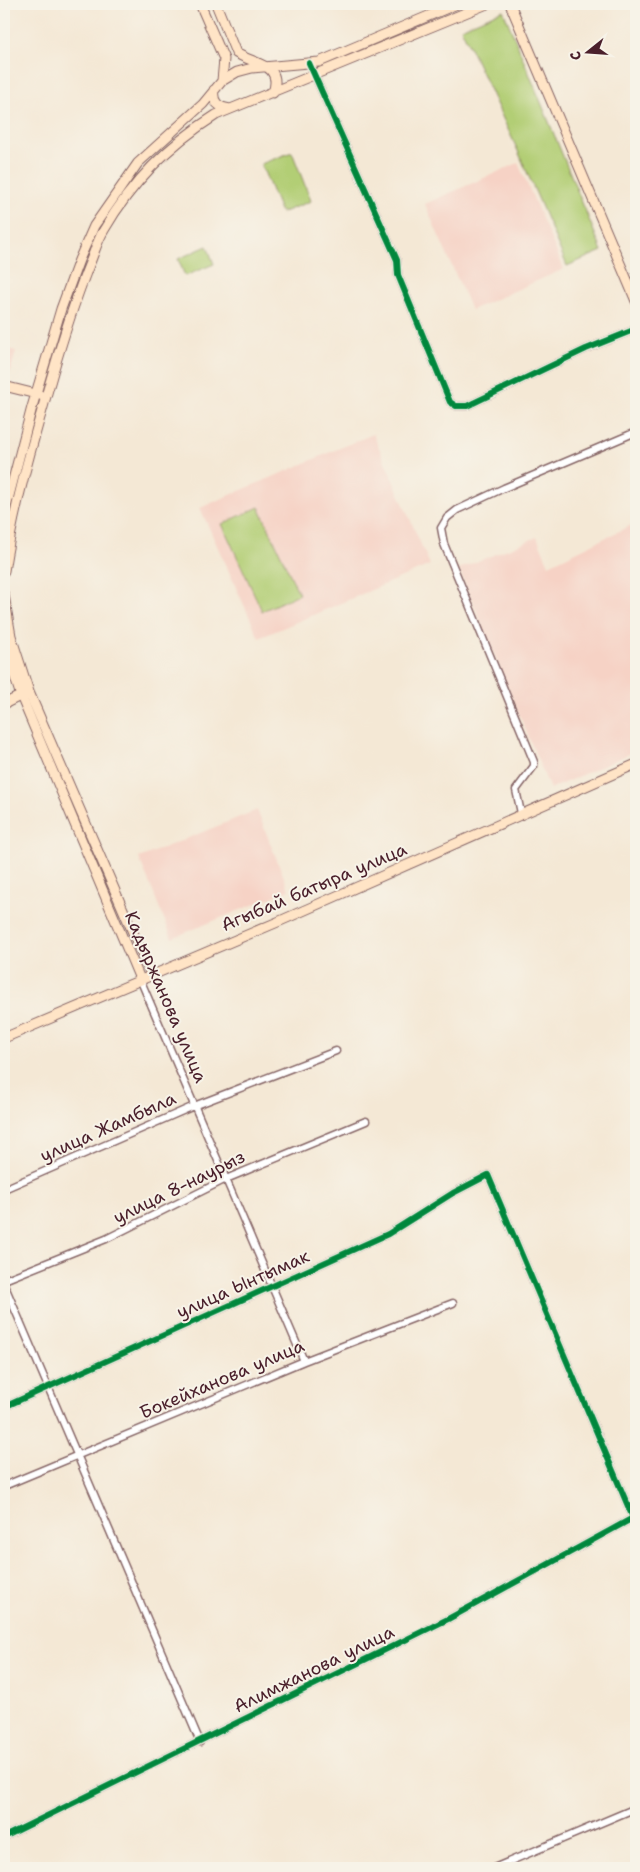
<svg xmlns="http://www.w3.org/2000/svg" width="640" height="1872" font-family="'Shantell Sans',sans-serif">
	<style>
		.built { fill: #f6d2c5 }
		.green { fill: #b2ce74; stroke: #7e7650 }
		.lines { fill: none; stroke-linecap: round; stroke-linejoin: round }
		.street-casing { stroke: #866566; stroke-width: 9 }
		.secondary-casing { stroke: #866566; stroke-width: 11 }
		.street { stroke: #fff; stroke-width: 6 }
		.secondary { stroke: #ffe4c6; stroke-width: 9 }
		.cycleway-casing { stroke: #f7f3e8; stroke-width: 9 }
		.cycleway { stroke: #00873e; stroke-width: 6 }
		.labels { text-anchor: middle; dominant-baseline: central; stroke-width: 4; stroke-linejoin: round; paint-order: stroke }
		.street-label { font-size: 18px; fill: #4a1f2b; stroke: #f7f3e8 }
	</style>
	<rect width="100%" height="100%" fill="#f7f3e8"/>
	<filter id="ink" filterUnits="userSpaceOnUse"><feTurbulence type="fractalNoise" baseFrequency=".02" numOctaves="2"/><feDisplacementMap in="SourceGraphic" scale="10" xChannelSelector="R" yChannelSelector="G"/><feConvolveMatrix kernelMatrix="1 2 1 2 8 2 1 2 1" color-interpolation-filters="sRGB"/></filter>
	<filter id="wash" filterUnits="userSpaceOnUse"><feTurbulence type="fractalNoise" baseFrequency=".0096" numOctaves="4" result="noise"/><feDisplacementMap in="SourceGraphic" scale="20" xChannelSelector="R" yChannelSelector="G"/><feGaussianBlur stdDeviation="1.12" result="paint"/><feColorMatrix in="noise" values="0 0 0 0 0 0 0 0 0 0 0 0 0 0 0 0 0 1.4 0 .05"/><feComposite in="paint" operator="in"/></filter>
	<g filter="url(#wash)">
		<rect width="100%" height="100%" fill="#f4e8d5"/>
		<path class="built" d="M518 163 564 269 471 310 425 204Z
			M4 348 16 351 10 373 4 371Z
			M373 434 430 565 259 638 200 508Z
			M636 523V751L550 789 459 569 537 537 549 565Z
			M257 810 289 890 172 938 139 858Z"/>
		<path class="green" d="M503 10 602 251 567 266 518 151 461 28Z
			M292 152 311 201 281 213 261 164Z
			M207 246 214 264 185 276 178 259Z
			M259 507 299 594 262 611 222 524Z"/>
	</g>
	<g filter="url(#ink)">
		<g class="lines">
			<defs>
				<path id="street" d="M309 63 397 260 398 275 450 402 456 406H467L586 349 636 329
					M521 813 516 790 534 766V762L444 544 441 528 447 518 457 510 504 488 636 432
					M140 979 304 1361
					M4 1189 194 1106 336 1051
					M4 1280 106 1239 226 1179 366 1121
					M4 1284 200 1742
					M4 1407 388 1234 453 1193 488 1175 636 1525
					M4 1486 304 1361 453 1303
					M4 1837 448 1619 633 1518
					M494 1868 636 1808"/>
				<path id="secondary" d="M200 4 224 59 222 81
					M216 4 236 53C255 65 283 63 273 93
					M510 4 636 301
					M214 90C212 103 219 107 230 109
					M4 386 40 395
					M4 515 32 407 61 309 79 260 94 226 138 163 203 104 222 81 237 72 252 68 319 62 457 4
					M4 571C15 500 36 431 56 362 66 329 76 297 89 265 94 254 97 241 104 230 131 183 170 144 216 115L487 4
					M4 595 11 636 29 692 151 974
					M4 644 21 696 140 979
					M4 704 26 693
					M4 1038 280 921 636 764"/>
			</defs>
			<use href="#street" class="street-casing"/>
			<use href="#secondary" class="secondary-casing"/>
			<use href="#street" class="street"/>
			<use href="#secondary" class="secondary"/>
			<defs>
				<path id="cycleway" d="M309 63 397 260 398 275 450 402 456 406H467L586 349 636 329
					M4 1407 388 1234 453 1193 488 1175 636 1525
					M4 1837 448 1619 633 1518"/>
			</defs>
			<use href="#cycleway" class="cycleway-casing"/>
			<use href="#cycleway" class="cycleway"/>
		</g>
	</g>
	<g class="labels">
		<g class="street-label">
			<text transform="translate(314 887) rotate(-23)">Агыбай батыра улица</text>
			<text transform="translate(166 997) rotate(67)">Кадыржанова улица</text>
			<text transform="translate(108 1127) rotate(-24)">улица Жамбыла</text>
			<text transform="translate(179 1187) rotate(-26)">улица 8-наурыз</text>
			<text transform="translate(243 1284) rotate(-24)">улица Ынтымак</text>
			<text transform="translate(222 1379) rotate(-23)">Бокейханова улица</text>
			<text transform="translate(314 1669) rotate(-26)">Алимжанова улица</text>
		</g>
	</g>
	<rect width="640" height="1872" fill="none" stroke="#f7f3e8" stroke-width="20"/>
	<g transform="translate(588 52) rotate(253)" stroke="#f7f3e8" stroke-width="4" paint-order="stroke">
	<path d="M0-4L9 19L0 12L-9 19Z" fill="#4a1f2b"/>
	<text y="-8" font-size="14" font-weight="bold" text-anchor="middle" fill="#4a1f2b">С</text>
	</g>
</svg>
